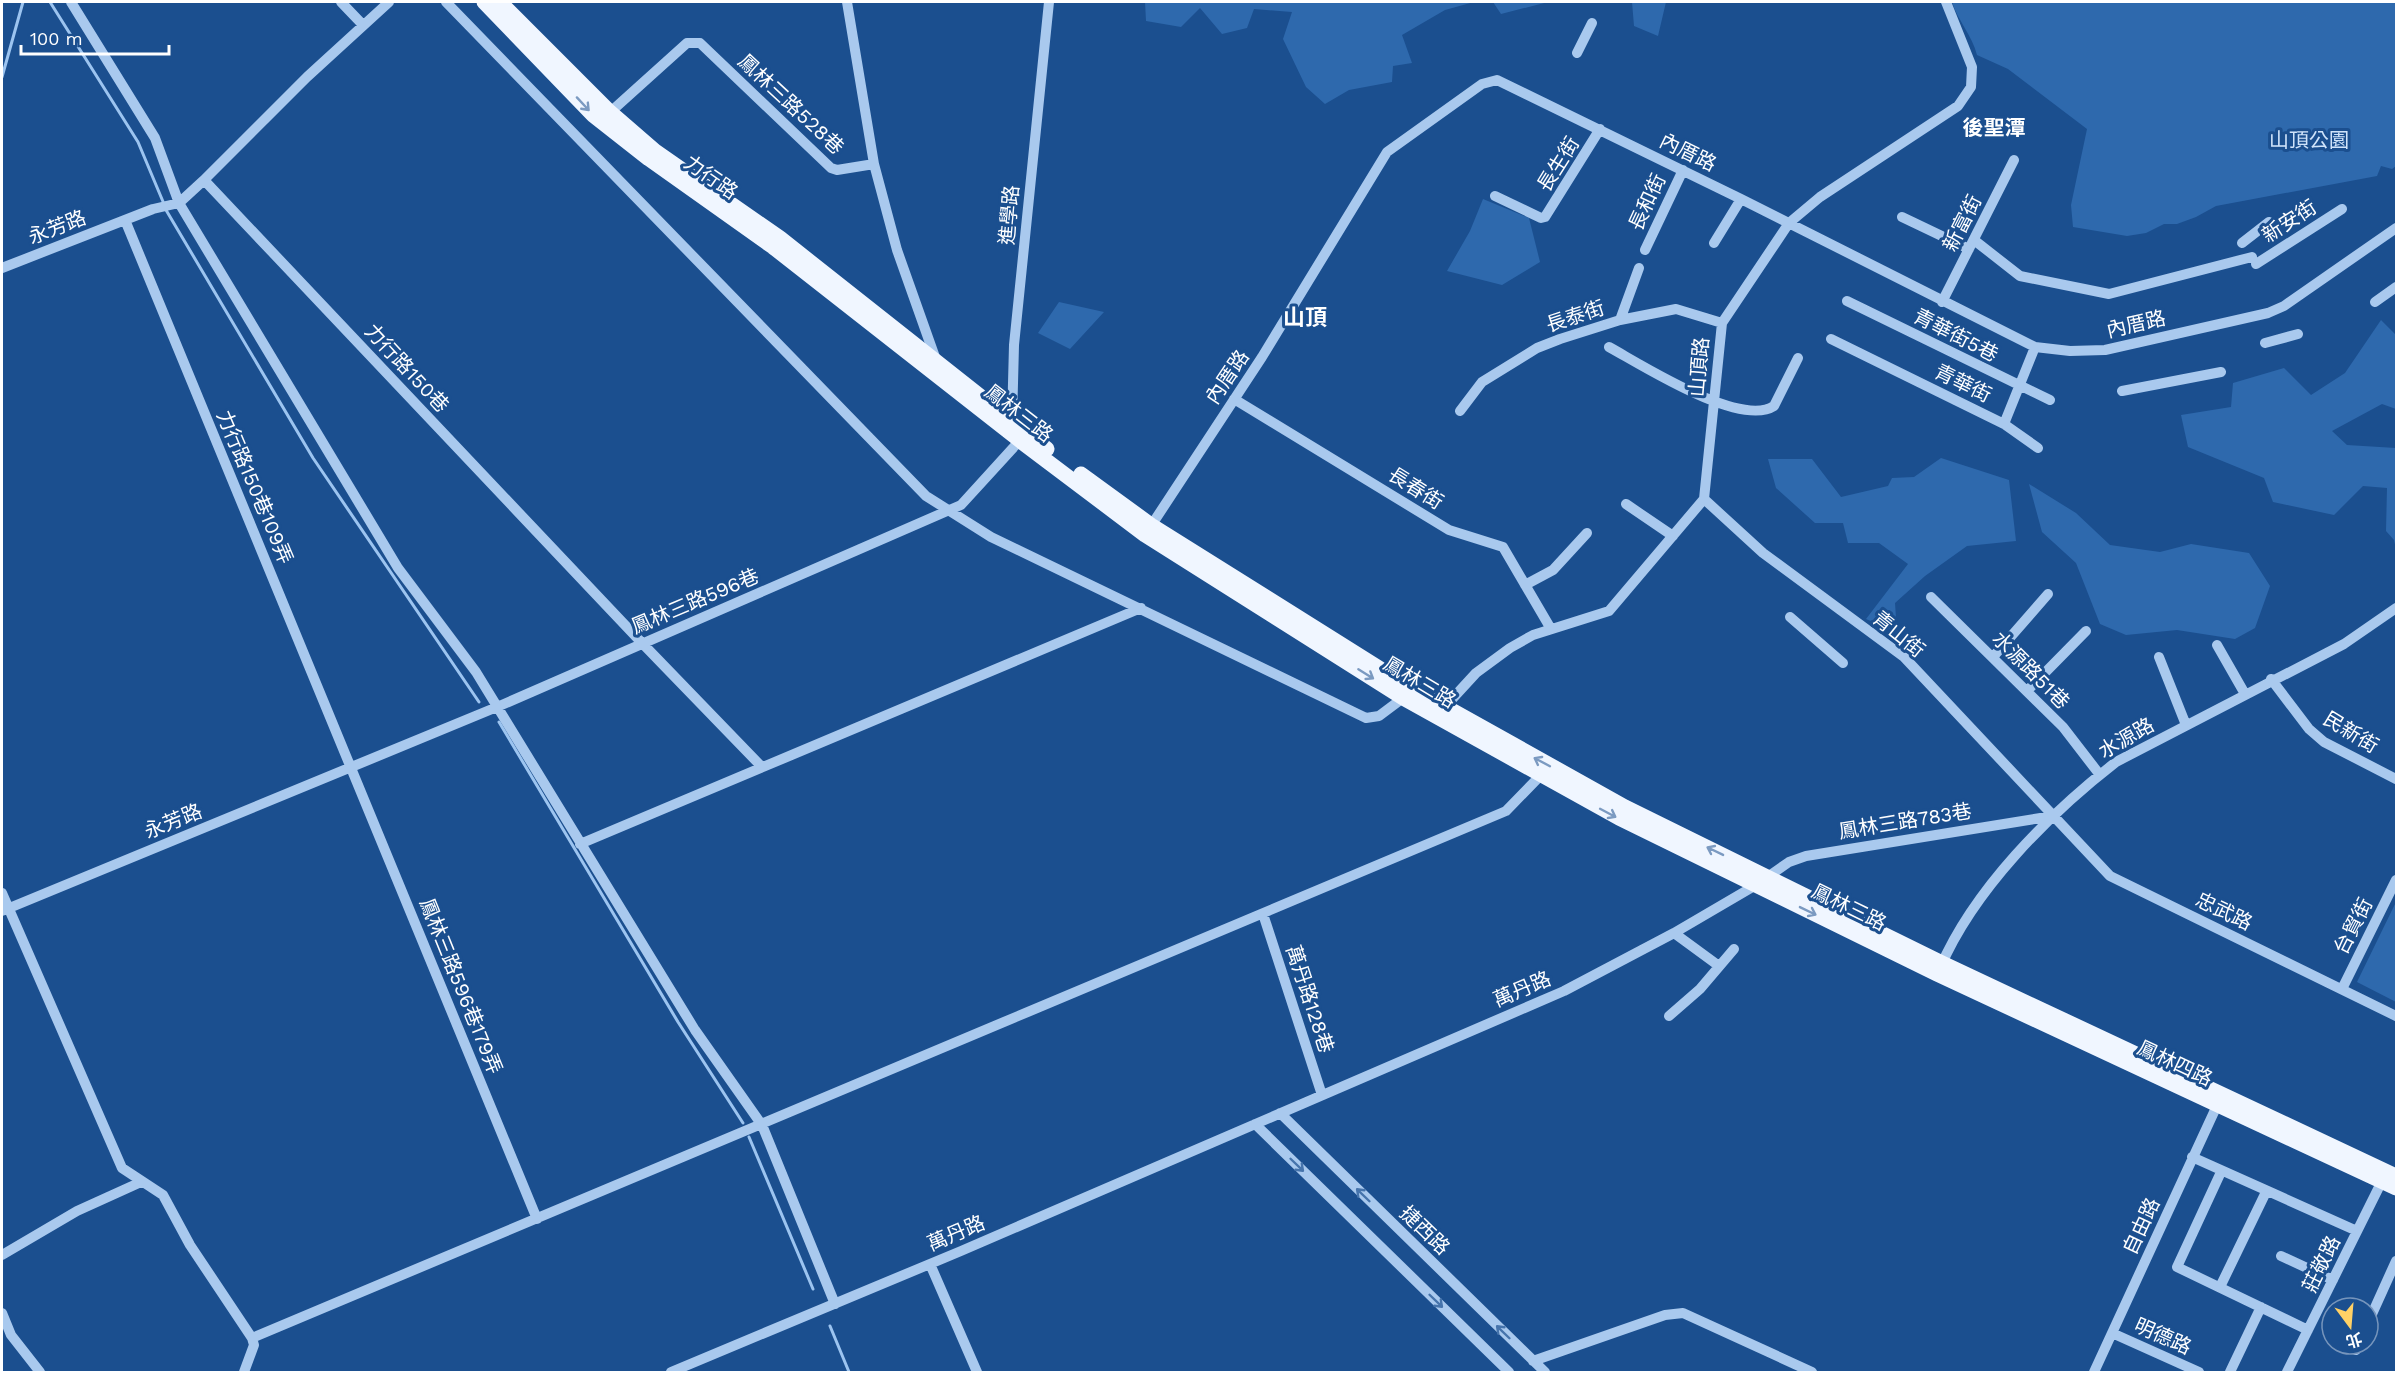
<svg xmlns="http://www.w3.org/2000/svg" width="2398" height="1374" font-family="'Work Sans','Noto Sans TC',sans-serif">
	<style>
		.green { fill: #2e69ad }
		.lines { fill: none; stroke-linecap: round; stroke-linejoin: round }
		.stream { stroke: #9cc4f0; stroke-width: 3 }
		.minor { stroke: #a9c9ee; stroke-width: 10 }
		.major { stroke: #f0f6ff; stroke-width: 15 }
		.oneway { stroke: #7b9ac1 }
		.oneway2 { stroke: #4674ac }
		.labels { text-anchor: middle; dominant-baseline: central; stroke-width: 6; stroke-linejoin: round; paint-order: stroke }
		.street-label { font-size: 20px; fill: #fff; stroke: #1b4f8f }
		.park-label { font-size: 20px; fill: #cfe3fa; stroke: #1b4f8f }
		.neighbourhood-label { font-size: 21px; font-weight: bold; fill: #fff; stroke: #1b4f8f }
		.quarter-label { font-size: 22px; font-weight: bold; fill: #fff; stroke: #1b4f8f }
	</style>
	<rect width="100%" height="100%" fill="#1b4f8f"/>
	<path class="green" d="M1145 2H1474L1445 10 1402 35 1412 63 1393 66 1392 82 1349 90 1325 104 1306 87 1283 39 1292 12 1254 9 1247 28 1222 34 1200 8 1181 27 1146 21Z
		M1493 2H1548L1501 14Z
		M1632 2H1666L1658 36 1634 26Z
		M1952 2H2396V166L2392 169 2381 166 2377 176 2216 206 2196 217 2177 224H2164L2146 233 2127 236 2073 227 2071 205 2087 129 2008 69 1977 55C1972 35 1958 21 1952 2Z
		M1483 199 1529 218 1540 262 1502 285 1447 271 1470 231Z
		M1059 302 1104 312 1070 349 1038 333Z
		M2381 320 2396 335V409L2382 404 2332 431 2347 445 2396 448V549L2394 540 2386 531 2387 488 2363 486 2334 515 2273 502 2264 478 2188 447 2181 415 2231 407 2233 383 2284 368 2311 395 2345 373Z
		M1941 458 2009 480 2016 541 1967 546 1925 576 1895 603 1897 632 1866 619 1908 564 1879 543H1848L1843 523H1815L1776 488 1768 459H1812L1841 497 1888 486 1892 478 1914 477Z
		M2029 484 2076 513 2110 545 2160 552 2191 544 2249 553 2270 586 2255 628 2235 639 2177 630 2126 635 2100 624 2076 563 2042 532Z
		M2396 902V1002L2357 982Z"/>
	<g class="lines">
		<path class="stream" d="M50 2 138 142 164 204
			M2 77 23 2
			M166 210 313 458 479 702
			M499 722 678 1022 743 1123
			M749 1137 813 1289
			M830 1326 849 1372"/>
		<path class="minor" d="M71 2 155 138 179 203 398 568 476 672 695 1030 762 1125 835 1304
			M341 2 363 25
			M389 2 307 77 204 180 642 643 762 767
			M446 2 926 496 991 537 1366 718 1379 716 1403 698
			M847 2 874 164 897 250 936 360
			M1577 53 1592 23
			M606 116 687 43H700L831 168 837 170 874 164
			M1495 196 1541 218 1545 217 1600 129
			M1902 217 1969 249
			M125 220 537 1219
			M1974 240 2020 276 2109 294 2252 257
			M1714 243 1741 199
			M2242 243 2269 222
			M1645 250 1683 170
			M2256 264 2342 209
			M2 268 153 209 179 203 204 180
			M1847 301 2050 400
			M1942 302 2014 160
			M2375 302 2396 287
			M1620 320 1639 268
			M1831 339 2004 424 2038 448
			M2265 343 2298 334
			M1609 347C1642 365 1740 428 1774 406L1798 358
			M2122 391 2221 372
			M1234 399 1449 530 1503 547 1551 629
			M1460 411 1482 382 1537 348 1560 339 1620 320 1676 309 1722 323
			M2004 424 2035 347
			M1009 425 1012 421 1014 345 1049 2
			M1704 499 1763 553 1904 657 2110 876 2396 1016
			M1626 504 1673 536
			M1149 529 1262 357 1387 152 1482 84 1497 80 1741 199 2035 347 2070 351 2105 350 2268 313 2284 306 2396 228
			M1525 585 1553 570 1587 533
			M1931 597 2063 727 2100 775
			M1790 617 1843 663
			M2217 645 2245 694
			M1993 657 2048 594
			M2159 657 2186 725
			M2271 679 2309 729 2324 742 2396 779
			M2027 691 2086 631
			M1442 710 1476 673 1510 648 1533 635 1609 611 1704 499 1722 323 1789 223 1820 197 1958 106 1971 87 1972 67 1946 2
			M580 844 1141 608
			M2 893 122 1168 163 1195 190 1245 252 1338 254 1345 244 1372
			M2 911 497 707 961 505 1023 437
			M1263 914 1322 1095
			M1674 933 1719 966
			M1940 968C1974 889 2049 814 2116 762L2344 644 2396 608
			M2342 989 2396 880
			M1669 1016 1700 989 1734 949
			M1280 1113 1545 1372
			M1255 1124 1509 1372
			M2192 1157 2357 1231
			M2221 1172 2177 1267 2308 1330
			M2 1255 77 1211 141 1182
			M2281 1256 2333 1280
			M930 1264 977 1372
			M2220 1287 2266 1192
			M2 1313 11 1335 40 1372
			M2368 1323 2396 1261
			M2112 1333 2199 1372
			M252 1338 1506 811 1540 776
			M2356 1350 2359 1344
			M1533 1361 1665 1315 1683 1313 1812 1372
			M671 1372 961 1251 1564 991 1674 933 1756 885 1789 862 1806 856 2053 816
			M2094 1372 2220 1099
			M2230 1372 2261 1307
			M2287 1372 2384 1177"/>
		<path class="major" d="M484 2 593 115 649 159 773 247 1023 443 1145 535 1403 698 1619 818 1937 974 2396 1188
			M500 2 610 112 655 151 780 238 1047 449
			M1081 474 1151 525 1403 683 1625 807 1942 963 2396 1176"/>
	</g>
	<defs><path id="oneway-shaft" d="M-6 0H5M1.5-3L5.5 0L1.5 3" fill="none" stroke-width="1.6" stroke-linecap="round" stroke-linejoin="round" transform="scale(1.5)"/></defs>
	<g class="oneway">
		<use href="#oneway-shaft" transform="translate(583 104) rotate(47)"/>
		<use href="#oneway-shaft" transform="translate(1366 674) rotate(32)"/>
		<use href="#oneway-shaft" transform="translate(1542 762) rotate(-152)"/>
		<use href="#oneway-shaft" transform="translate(1608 813) rotate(28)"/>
		<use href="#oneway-shaft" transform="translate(1715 851) rotate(-154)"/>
		<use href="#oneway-shaft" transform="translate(1808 911) rotate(26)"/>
	</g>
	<g class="oneway2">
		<use href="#oneway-shaft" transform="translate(1297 1165) rotate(44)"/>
		<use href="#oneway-shaft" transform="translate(1363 1195) rotate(-136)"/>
		<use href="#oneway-shaft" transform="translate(1436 1301) rotate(44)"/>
		<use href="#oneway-shaft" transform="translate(1503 1332) rotate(-136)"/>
	</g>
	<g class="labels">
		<g class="street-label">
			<text transform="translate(791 104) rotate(43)">鳳林三路528巷</text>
			<text transform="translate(1688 152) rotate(26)">內厝路</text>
			<text transform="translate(1558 164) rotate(-58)">長生街</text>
			<text transform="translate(711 177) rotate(35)">力行路</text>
			<text transform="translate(1647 202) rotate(-65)">長和街</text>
			<text transform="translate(1009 215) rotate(-85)">進學路</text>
			<text transform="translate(2289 221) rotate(-33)">新安街</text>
			<text transform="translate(1962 223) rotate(-63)">新富街</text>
			<text transform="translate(57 227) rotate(-21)">永芳路</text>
			<text transform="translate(1575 316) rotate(-18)">長泰街</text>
			<text transform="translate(2136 324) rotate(-13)">內厝路</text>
			<text transform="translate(1956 335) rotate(27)">青華街5巷</text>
			<text transform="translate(1699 367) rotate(-85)">山頂路</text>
			<text transform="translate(407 368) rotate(47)">力行路150巷</text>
			<text transform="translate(1227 377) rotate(-56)">內厝路</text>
			<text transform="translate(1963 383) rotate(26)">青華街</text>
			<text transform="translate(1019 413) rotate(38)">鳳林三路</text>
			<text transform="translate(255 487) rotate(67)">力行路150巷109弄</text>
			<text transform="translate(1416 488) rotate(32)">長春街</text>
			<text transform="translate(695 601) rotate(-23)">鳳林三路596巷</text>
			<text transform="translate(1899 634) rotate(39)">青山街</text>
			<text transform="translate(2031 670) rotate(45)">水源路51巷</text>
			<text transform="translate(1420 682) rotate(31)">鳳林三路</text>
			<text transform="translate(2351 732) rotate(31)">民新街</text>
			<text transform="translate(2126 738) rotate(-30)">水源路</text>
			<text transform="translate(173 821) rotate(-22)">永芳路</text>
			<text transform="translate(1905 821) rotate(-9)">鳳林三路783巷</text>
			<text transform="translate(1849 907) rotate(26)">鳳林三路</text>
			<text transform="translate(2224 911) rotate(26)">忠武路</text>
			<text transform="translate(2353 926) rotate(-63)">台貿街</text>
			<text transform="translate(461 986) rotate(68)">鳳林三路596巷179弄</text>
			<text transform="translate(1522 989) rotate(-23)">萬丹路</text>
			<text transform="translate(1310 999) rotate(72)">萬丹路128巷</text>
			<text transform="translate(2175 1063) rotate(25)">鳳林四路</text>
			<text transform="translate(2141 1226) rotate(-65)">自由路</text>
			<text transform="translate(1425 1230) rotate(44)">捷西路</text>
			<text transform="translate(956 1233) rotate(-23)">萬丹路</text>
			<text transform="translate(2321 1264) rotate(-64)">莊敬路</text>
			<text transform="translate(2163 1336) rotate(24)">明德路</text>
		</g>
		<g class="park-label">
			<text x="2309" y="140">山頂公園</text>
		</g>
		<g class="neighbourhood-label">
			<text x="1994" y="127">後聖潭</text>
		</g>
		<g class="quarter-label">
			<text x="1305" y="317">山頂</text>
		</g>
	</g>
	<rect width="2398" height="1374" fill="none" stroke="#ffffff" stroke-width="6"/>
	<g transform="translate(2350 1326) rotate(164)"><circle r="28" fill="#1b4f8f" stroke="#7695bc" stroke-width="1.5"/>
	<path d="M0-4.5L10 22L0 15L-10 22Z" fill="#ffd166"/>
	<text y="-9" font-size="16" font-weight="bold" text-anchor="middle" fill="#ffffff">北</text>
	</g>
	<path d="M21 45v9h148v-9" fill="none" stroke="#ffffff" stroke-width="3"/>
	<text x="30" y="45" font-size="18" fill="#ffffff" stroke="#1b4f8f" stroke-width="4.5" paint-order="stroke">100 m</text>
</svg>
